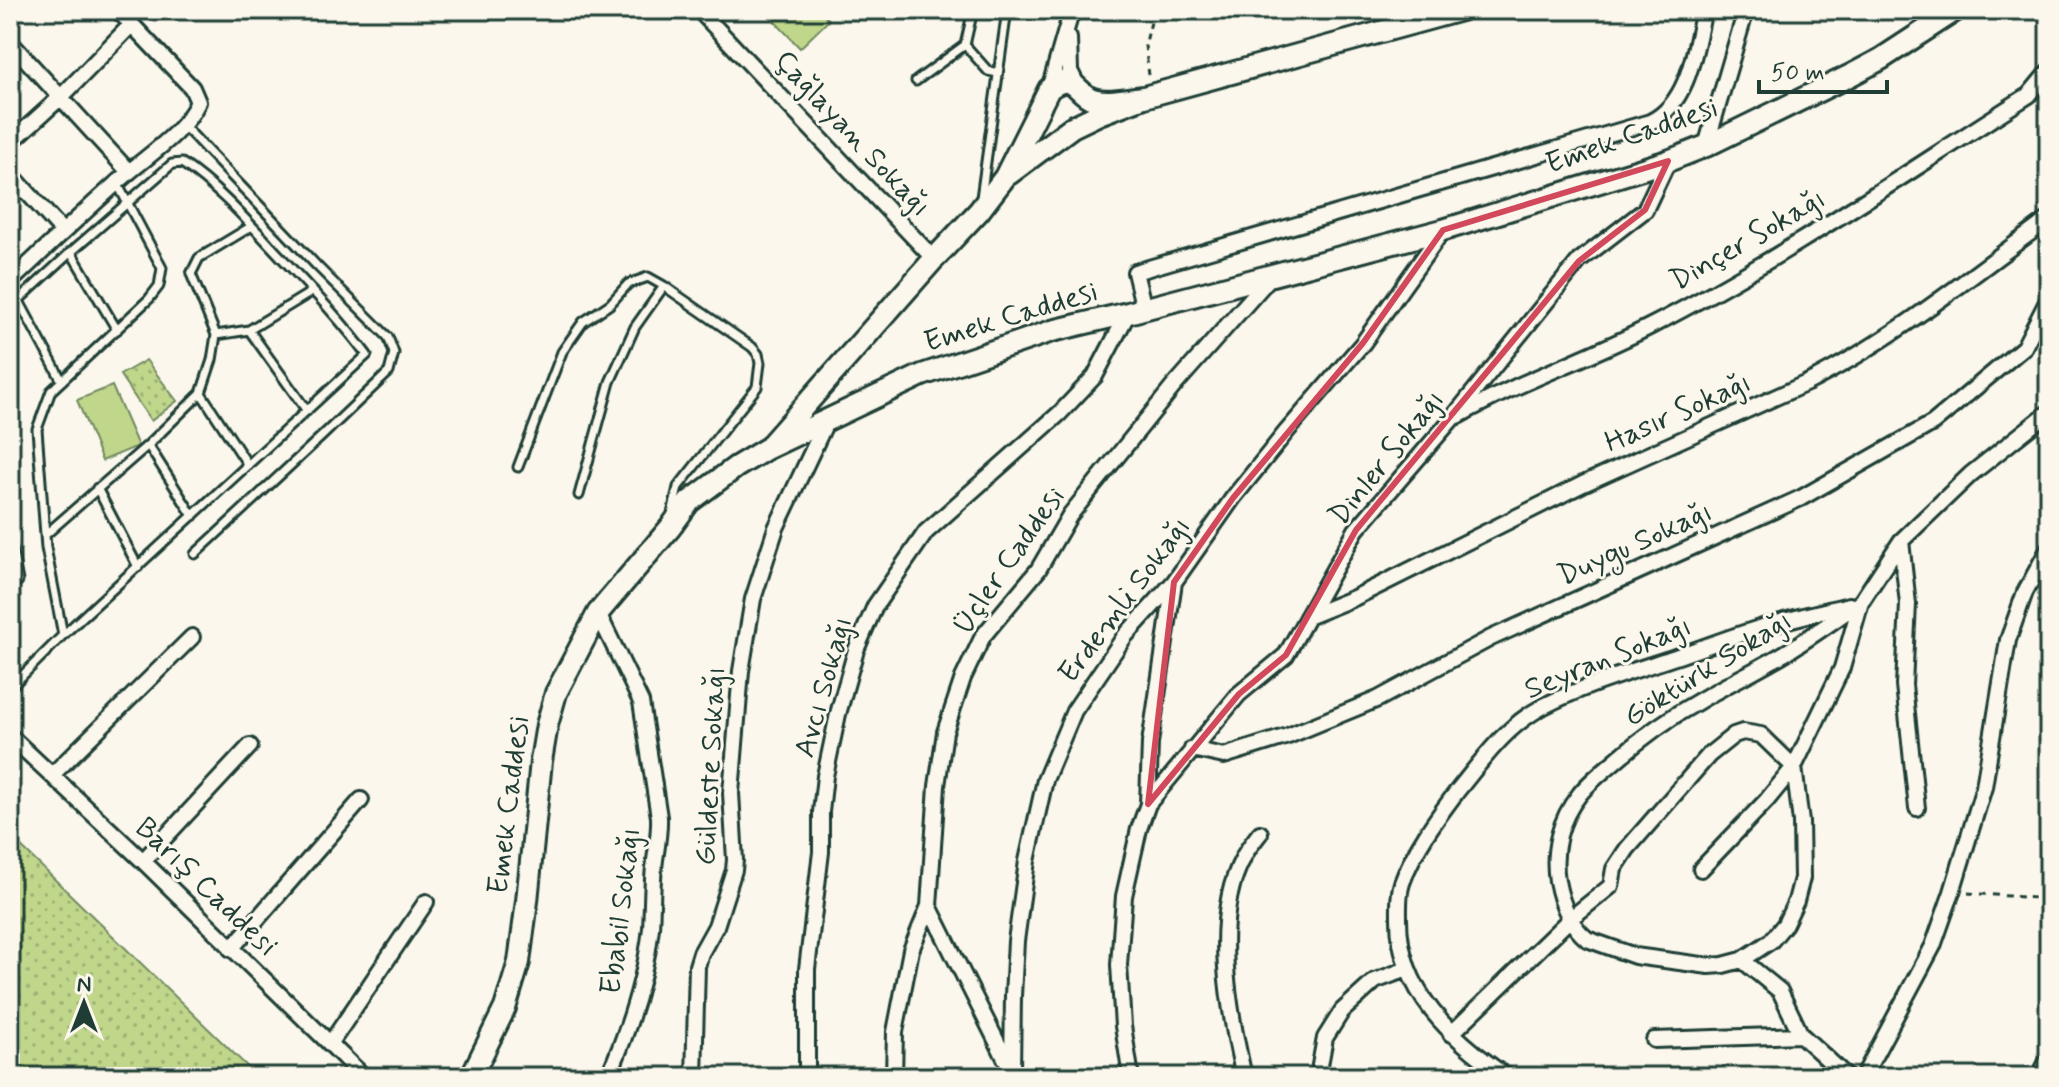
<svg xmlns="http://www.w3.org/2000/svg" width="2059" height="1087" font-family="Mynerve,sans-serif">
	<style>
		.grass { fill: url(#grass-dots); stroke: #708a60; stroke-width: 2 }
		.pitch { fill: #c0d68b; stroke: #708a60; stroke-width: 2 }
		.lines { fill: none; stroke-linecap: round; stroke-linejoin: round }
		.lane-casing { stroke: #1f3d34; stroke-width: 13 }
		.street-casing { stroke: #1f3d34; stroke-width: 20 }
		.secondary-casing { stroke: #1f3d34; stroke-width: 26 }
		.path { stroke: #1f3d34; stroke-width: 3; stroke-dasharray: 6 6; stroke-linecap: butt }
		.lane { stroke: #fbf7ec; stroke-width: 7 }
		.street { stroke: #fbf7ec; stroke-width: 14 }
		.secondary { stroke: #fbf7ec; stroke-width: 20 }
		.marked { fill: none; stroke: #d1495b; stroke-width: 6; stroke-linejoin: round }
		.labels { text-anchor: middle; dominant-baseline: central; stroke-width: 6; stroke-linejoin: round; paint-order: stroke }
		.street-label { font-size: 30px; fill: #1f3d34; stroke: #fbf7ec }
	</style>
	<defs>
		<pattern id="grass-dots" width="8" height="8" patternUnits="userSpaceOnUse" patternTransform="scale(2)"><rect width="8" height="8" fill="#c0d68b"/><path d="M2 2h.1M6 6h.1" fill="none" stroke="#9baf72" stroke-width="1.8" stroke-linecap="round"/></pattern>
	</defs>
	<rect width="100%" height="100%" fill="#fbf7ec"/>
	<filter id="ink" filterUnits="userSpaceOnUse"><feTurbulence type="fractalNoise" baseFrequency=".0125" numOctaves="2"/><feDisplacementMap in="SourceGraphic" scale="16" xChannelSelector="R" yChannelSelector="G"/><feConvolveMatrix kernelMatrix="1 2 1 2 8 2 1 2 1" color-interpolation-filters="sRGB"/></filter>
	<g filter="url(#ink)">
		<path class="grass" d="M146 360 177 401 151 421 120 375Z
			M10 836 258 1077H10Z"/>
		<path class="pitch" d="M764 10H820L829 20 800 48Z
			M112 386 138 446 102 461 77 400Z"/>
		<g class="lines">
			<defs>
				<path id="lane" d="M965 45 988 71 998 73
					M916 81 965 45 973 10
					M183 125 317 266 388 337 394 353 389 372 321 437 195 554
					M981 198 1007 10
					M71 252 117 330
					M19 301 62 381
					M10 308 71 252 172 164 182 163C219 188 250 224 281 257 311 289 341 320 367 355L63 635 10 688
					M249 330 307 411
					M216 335 249 330 313 291
					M201 393 248 465
					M148 445 193 516
					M518 467 562 352 583 322 610 304 628 284 648 277 664 286 752 347 758 354 760 363 757 387 678 487 672 514
					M97 488 138 567
					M579 495 610 382 635 327 664 286
					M45 535 148 445 201 393 212 360 216 335 191 274 199 258 252 226
					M10 539 18 581
					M63 635 46 548 37 429 51 391 149 299 159 286 162 268 117 183"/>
				<path id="street" d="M699 10 934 259
					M1069 38 1070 71 1077 85
					M10 42 129 172
					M1049 89 1071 13
					M10 143 62 96 131 25
					M1706 146 1746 10
					M10 173 63 232
					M10 282C49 245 88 208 129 172 154 151 184 132 198 102L192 88 118 10
					M1144 309 1135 272 1650 122C1688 104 1695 51 1703 14L1707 10
					M1458 416C1520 381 1587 359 1651 326 1782 259 1904 174 2029 95L2049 71
					M1901 541 1908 604 1904 685 1917 808
					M1861 602C1837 618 1814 635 1790 650 1761 668 1729 683 1699 701 1670 717 1640 739 1615 761 1602 772 1589 782 1579 795 1560 819 1552 850 1557 881 1561 902 1570 925 1587 939L1635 956 1709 966 1723 965 1742 960 1771 941 1785 924 1796 901 1802 878 1801 822 1794 767 1842 668 1861 602 1901 541 1971 474 2049 412
					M598 613 641 702 659 817C660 838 654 858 653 879 652 895 652 912 651 928 645 981 629 1029 608 1077
					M1307 617 1354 598 1583 484 1807 383C1894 339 1971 276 2049 219
					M10 736 143 861 364 1077
					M1192 749 1224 756 1288 736 1378 699 1491 638 1801 498 1933 423 2024 347 2049 298
					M52 775 192 637
					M1148 804 1150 743 1174 582
					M143 861 250 746
					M929 906 1009 1066
					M231 949 361 800
					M1742 960 1780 991 1801 1035 1847 1077
					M1451 1034 1570 919 1611 886 1614 869 1627 849 1709 755 1734 735 1743 732 1761 735 1794 767 1767 800 1701 869
					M1654 1040 1801 1035
					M330 1044 426 902
					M1012 1071 1013 996 1016 941 1027 861 1045 780 1074 711 1125 636 1174 582 1233 498 1287 431 1363 343 1443 230
					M694 1077 697 966 701 953 716 926 734 870 735 860 731 793 741 671 753 599 776 528 827 420
					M807 1077V969L821 852V812L825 776 838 714 856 650 875 606 926 532 1060 413 1095 376 1128 313
					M894 1077 895 1032 911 950 929 906 937 786 945 732 963 678 983 636 1038 570 1070 515 1173 387 1272 275
					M1131 1077 1123 1026 1119 965 1124 896 1139 829 1148 804 1239 694 1286 655 1356 530 1451 420 1579 261 1645 210 1668 161
					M1244 1077C1230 1012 1210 920 1243 858 1247 849 1254 841 1260 833
					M1321 1077 1320 1065 1325 1038 1342 1011 1375 981 1407 969
					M1507 1077C1452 1039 1399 992 1399 919 1399 907 1398 895 1402 883 1414 849 1436 819 1458 790 1484 758 1506 726 1544 706 1581 687 1623 674 1663 661 1697 650 1732 636 1766 626 1793 618 1821 612 1849 605
					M1863 1077 1933 946 1952 892 1984 787 2008 640 2025 592 2049 548
					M2039 1077 2049 1058"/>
				<path id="secondary" d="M1009 174 1072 127 1099 114 1144 97 1461 10
					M772 443 934 259 979 211 1005 177 1049 89C1075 70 1076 94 1093 99 1109 104 1128 98 1144 97
					M471 1077 505 1008 519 962 527 901 541 761 547 725 556 693 598 613 670 528 689 502 736 467 766 449 922 375 1052 331 1128 313 1443 230 1668 161 1706 146 1851 75 1881 59 1956 10"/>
			</defs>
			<use href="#lane" class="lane-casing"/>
			<use href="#street" class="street-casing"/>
			<use href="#secondary" class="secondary-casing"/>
			<path class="path" d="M1149 75 1145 46 1154 10
				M1968 893 2049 899"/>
			<use href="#lane" class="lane"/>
			<use href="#street" class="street"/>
			<use href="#secondary" class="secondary"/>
		</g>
	</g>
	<path class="marked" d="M1668 161 1645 210 1579 261 1356 530 1286 655 1239 694 1148 804 1174 582 1233 498 1363 343 1443 230Z"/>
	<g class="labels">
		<g class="street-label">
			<text transform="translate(852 134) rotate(47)">Çağlayan Sokağı</text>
			<text transform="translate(1632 136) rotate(-19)">Emek Caddesi</text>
			<text transform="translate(1748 240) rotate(-30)">Dinçer Sokağı</text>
			<text transform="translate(1011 317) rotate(-17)">Emek Caddesi</text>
			<text transform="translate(1678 413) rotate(-24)">Hasır Sokağı</text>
			<text transform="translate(1387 458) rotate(-51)">Dinler Sokağı</text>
			<text transform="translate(1635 544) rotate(-24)">Duygu Sokağı</text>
			<text transform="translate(1009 561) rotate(-55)">Üçler Caddesi</text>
			<text transform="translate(1125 600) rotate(-53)">Erdemli Sokağı</text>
			<text transform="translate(1608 658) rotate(-22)">Seyran Sokağı</text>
			<text transform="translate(1708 669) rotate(-32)">Göktürk Sokağı</text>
			<text transform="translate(824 687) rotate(-74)">Avcı Sokağı</text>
			<text transform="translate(711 766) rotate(-87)">Güldeste Sokağı</text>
			<text transform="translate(509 805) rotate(-83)">Emek Caddesi</text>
			<text transform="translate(206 887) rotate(44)">Barış Caddesi</text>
			<text transform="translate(621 911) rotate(-83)">Ebabil Sokağı</text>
		</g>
	</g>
	<rect width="2059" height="1087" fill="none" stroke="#fbf7ec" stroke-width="40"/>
	<rect x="20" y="20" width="2019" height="1047" fill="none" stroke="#1f3d34" stroke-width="3" filter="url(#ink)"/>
	<g transform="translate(84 1003)" stroke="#fbf7ec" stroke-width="6" paint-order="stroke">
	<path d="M0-6L14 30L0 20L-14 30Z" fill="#1f3d34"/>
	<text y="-12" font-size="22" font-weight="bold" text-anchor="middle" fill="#1f3d34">N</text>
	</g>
	<path d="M1759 80v12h128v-12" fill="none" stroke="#1f3d34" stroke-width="4"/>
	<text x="1771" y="80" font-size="24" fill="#1f3d34" stroke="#fbf7ec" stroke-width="6" paint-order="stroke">50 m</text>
</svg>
